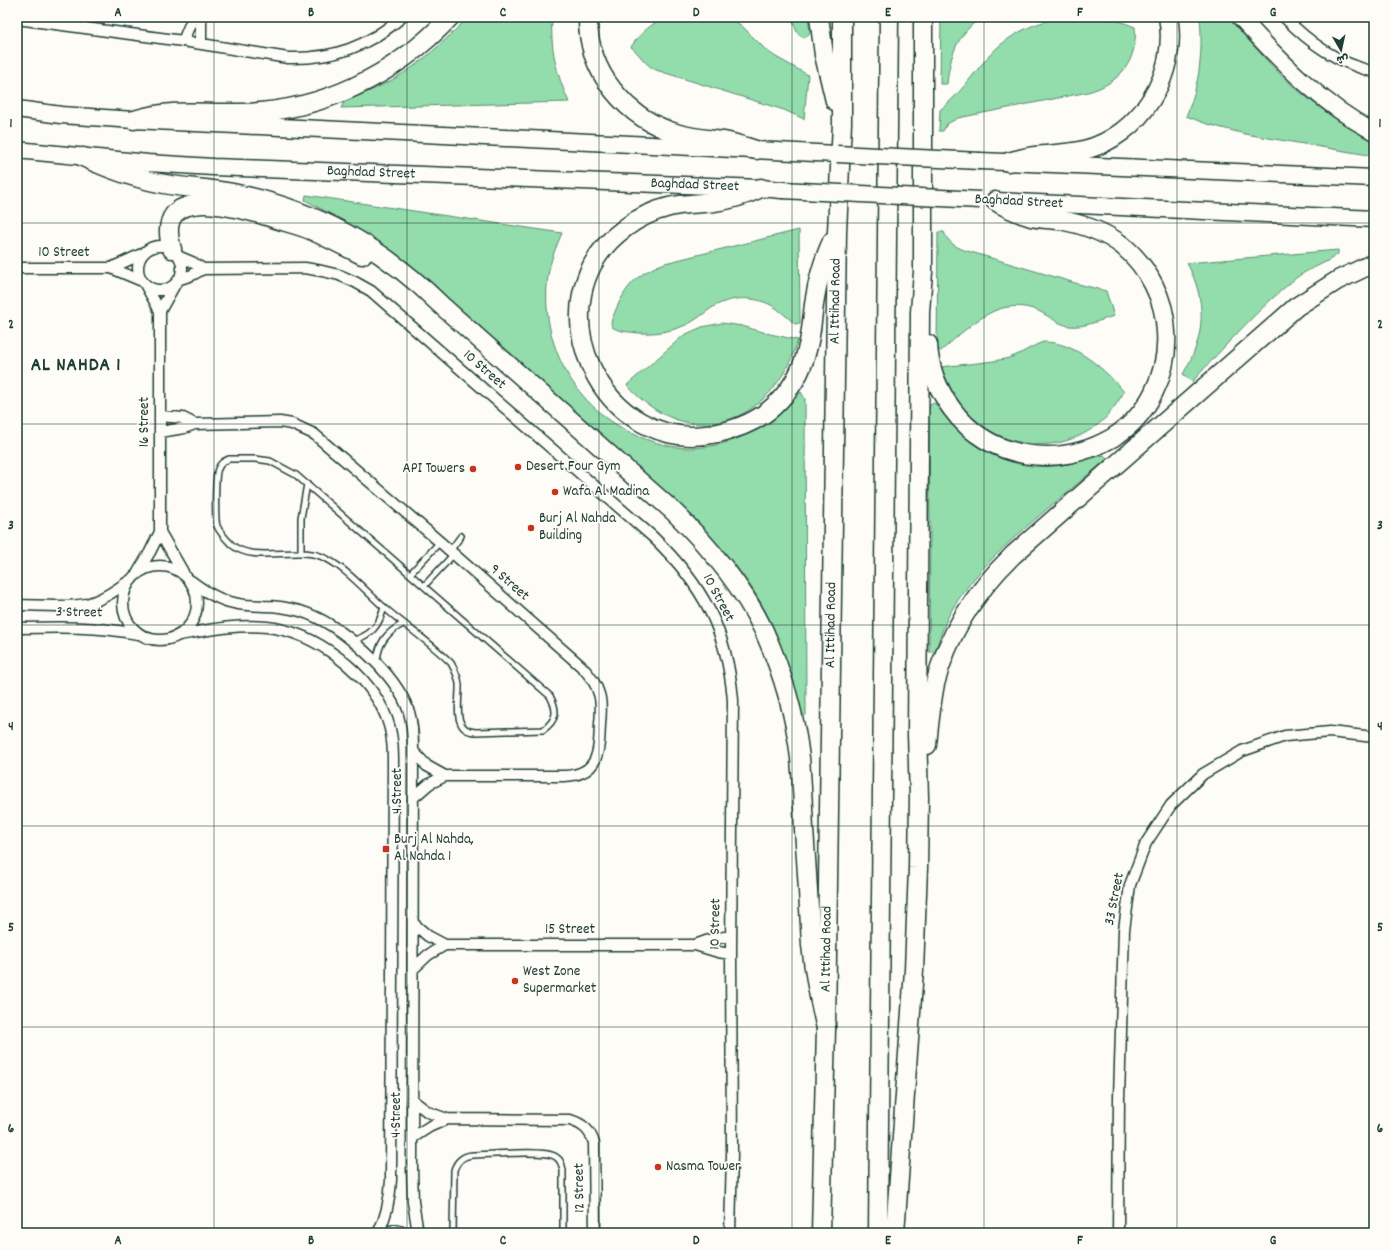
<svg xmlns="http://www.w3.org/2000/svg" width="1391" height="1250" font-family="Dekko,'Playpen Sans Arabic',sans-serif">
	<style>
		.green { fill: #93dcab; stroke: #598c70 }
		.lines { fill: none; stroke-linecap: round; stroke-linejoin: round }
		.lane-casing { stroke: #1f3d34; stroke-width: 8 }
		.street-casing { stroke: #1f3d34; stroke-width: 13 }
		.primary-casing { stroke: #1f3d34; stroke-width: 19 }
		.highway-casing { stroke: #1f3d34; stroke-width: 21 }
		.lane { stroke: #fdfcf7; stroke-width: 5 }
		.street { stroke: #fdfcf7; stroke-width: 10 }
		.primary { stroke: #fdfcf7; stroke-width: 16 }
		.highway { stroke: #fdfcf7; stroke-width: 18 }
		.primary-bridge-casing { stroke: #1f3d34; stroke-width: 19; stroke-linecap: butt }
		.primary-bridge { stroke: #fdfcf7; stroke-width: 16 }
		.grid { fill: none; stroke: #1f3d34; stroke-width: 1; stroke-opacity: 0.55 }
		.poi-dot { fill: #c8321e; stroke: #fdfcf7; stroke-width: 1.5 }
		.labels { text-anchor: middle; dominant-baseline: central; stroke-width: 3.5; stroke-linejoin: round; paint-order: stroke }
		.street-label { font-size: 15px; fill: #1f3d34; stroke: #fdfcf7 }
		.poi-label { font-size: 15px; fill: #1f3d34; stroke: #fdfcf7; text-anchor: start }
		.district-label { font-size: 19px; font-weight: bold; letter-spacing: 1px; fill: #1f3d34; stroke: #fdfcf7 }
		.neatline { fill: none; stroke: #1f3d34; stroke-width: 1.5 }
		.grid-label { font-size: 13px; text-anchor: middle; font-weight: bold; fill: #1f3d34 }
	</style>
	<rect width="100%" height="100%" fill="#fdfcf7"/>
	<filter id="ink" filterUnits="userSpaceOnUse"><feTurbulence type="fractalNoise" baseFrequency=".025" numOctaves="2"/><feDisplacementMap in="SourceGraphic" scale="8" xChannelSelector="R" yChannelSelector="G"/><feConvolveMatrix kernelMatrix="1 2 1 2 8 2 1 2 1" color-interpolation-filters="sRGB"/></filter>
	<g filter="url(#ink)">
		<path class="green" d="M468 17H552C550 47 556 74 569 102L341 108 344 102C360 95 376 89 392 80 421 64 445 41 468 17Z
			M666 17H726L741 25 767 51 776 57 808 75 804 119 784 110 656 70C645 65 640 54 631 47 640 33 651 24 666 17Z
			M791 17H808L810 33 808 36 804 38 799 35 797 32Z
			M941 17H982C957 34 950 55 947 84H940Z
			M1068 17C1095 17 1109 16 1135 27 1138 61 1120 83 1088 92L958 118 947 124 943 131H939L940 110C959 95 971 77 987 58 1007 35 1037 20 1068 17Z
			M1200 17H1228C1245 36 1262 56 1280 74 1308 101 1340 123 1374 142V156L1245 134 1207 124 1186 116C1200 84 1203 52 1200 17Z
			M306 195 562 233C556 247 550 261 548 276 539 344 575 409 638 436 654 443 673 448 691 448 735 447 773 425 801 392L805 399 806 715H802C792 677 781 638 761 603 743 571 716 542 690 516L375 241 345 222 305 200Z
			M799 230 800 323 795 324C788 318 780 310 771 305 751 295 728 297 710 309 703 314 697 319 690 323 674 331 657 334 639 333 631 332 619 332 612 327L611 322 612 319C624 289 633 275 665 263Z
			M938 232H944C948 242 954 246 964 250L1082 285 1106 291 1114 316C1100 320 1084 328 1069 326 1059 324 1053 319 1044 314 1029 305 1011 304 994 311 974 320 957 337 941 351L937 350Z
			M1338 250V254C1326 264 1309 268 1296 278 1259 308 1224 347 1192 382L1183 374C1206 336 1207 301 1187 263Z
			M722 323 742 326 770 334 798 340C773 425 688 455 627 385L684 335 702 327Z
			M1043 342C1074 341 1106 370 1124 392 1117 403 1110 415 1100 423 1058 457 1000 449 965 410 954 397 947 382 941 367 963 364 988 363 1009 358 1022 354 1031 346 1043 342Z
			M934 403 937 405C963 445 1007 471 1056 466 1072 464 1088 459 1104 455L1107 459C1087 476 1066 493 1046 510 1010 541 972 573 949 615 943 627 939 640 935 652H929L930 531 929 409 930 405Z"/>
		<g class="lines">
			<defs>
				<path id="lane" d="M65 26 66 17
					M229 459H255L270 461 296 475 550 696C558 711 557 720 543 730L476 732C451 732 460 700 459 684 458 676 455 670 451 663 431 643 407 627 386 609 367 593 343 564 320 556 294 547 253 563 232 545 226 539 220 533 217 526 215 520 215 474 218 469 220 463 224 461 229 459Z
					M450 551 461 536
					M301 552V518L307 484
					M410 574 440 542
					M424 586 454 554
					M352 641C371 635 379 627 384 607
					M377 662C378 643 387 632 403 624
					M453 1233 454 1170C457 1161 462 1156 472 1155 488 1155 546 1149 556 1157 561 1160 562 1165 563 1170V1233"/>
				<path id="street" d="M201 17V44
					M1284 17C1311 44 1336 62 1374 72
					M17 19 183 41 288 58C334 59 367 47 402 17
					M183 41 193 17
					M138 268a22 22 0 1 1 44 0a22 22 0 1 1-44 0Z
					M180 257 192 262 203 269
					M17 268H111L142 281
					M111 268 144 253
					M203 269 305 268 322 271 339 275 355 282 371 291 653 537C703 585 727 630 733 700L731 954 732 1154 730 1233
					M180 279 192 275 203 269
					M146 286 160 311
					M160 311 174 286
					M160 416 183 418 195 424
					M160 432 184 428 195 424 280 422 292 424 314 434 440 542 581 666C589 674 596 683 599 694 602 703 601 714 600 724 599 752 599 775 564 776H445L429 784 414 797
					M160 532 183 572
					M123 603a37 37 0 1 1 74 0a37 37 0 1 1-74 0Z
					M138 572 150 552 160 532V311
					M191 581C204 591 218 600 234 603 244 606 254 605 264 606 276 606 289 608 300 611 340 623 396 673 409 712 413 725 413 738 413 751L412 1168 413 1202 418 1233
					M17 605C37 605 67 608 86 604 102 600 116 590 129 581
					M17 628C58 627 98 626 138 634
					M179 635C208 630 238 624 267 627 316 632 370 674 387 719 392 732 393 745 393 758L391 1180C390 1199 387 1216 378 1233
					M413 751 427 766 445 776
					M414 924 428 936 445 945H695L718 952 731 954
					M695 945 712 939 731 936
					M413 969 428 955 445 945
					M412 1100 428 1112 447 1119 570 1120C583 1124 590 1130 594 1143L595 1233
					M412 1138 429 1127 447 1119
					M382 1233 394 1230 409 1233
					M1118 1233 1119 1098 1124 930 1130 885 1146 843 1171 805 1203 774 1242 751 1285 736 1330 732 1374 737"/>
				<g id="primary">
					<path d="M1240 17C1281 62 1320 103 1374 132"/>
					<path d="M17 109 61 115 134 120 837 154"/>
					<path id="s1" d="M17 150 148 163 213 167 761 188 782 190"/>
					<path d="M980 161 1374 178"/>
					<path d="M996 201 1374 219"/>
				</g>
				<g id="highway">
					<path d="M588 17C587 72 626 119 679 134 693 138 709 139 724 141 735 143 746 147 756 150"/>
					<path d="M819 17 824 55 835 101"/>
					<path d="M134 120C173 108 200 114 240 113 320 112 395 76 450 17"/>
					<path d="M83 157C111 170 139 180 170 185 191 188 212 189 233 193 316 210 381 246 441 305L673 511C709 546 742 585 764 631 782 671 795 714 800 758 802 782 803 806 804 830 807 869 809 907 811 945 814 973 819 1000 826 1028"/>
					<path d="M1008 162C1017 160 1026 157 1035 156 1052 154 1068 154 1084 150 1140 136 1179 74 1168 17"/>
					<path d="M761 188C746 195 730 200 714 202 699 204 684 203 669 207 653 211 638 218 625 228 528 299 601 459 718 433 737 429 759 420 774 406 790 391 802 371 807 350 812 333 812 315 815 298 818 279 824 259 832 241"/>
					<path d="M172 249C152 182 236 207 270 217 284 222 299 225 313 231 330 239 346 247 362 255"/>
					<path d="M928 344C929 368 938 390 952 409 989 460 1058 469 1112 438 1148 417 1169 373 1166 332 1165 299 1148 267 1123 246 1104 231 1083 224 1059 220 1049 219 1040 219 1031 217 1018 213 1006 208 995 201"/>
					<path d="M927 745C929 725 931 704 935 684 948 633 976 591 1013 555L1296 307 1338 280 1374 263"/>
					<path id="s2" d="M821 1233 826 1028 837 232 842 123V17"/>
					<path d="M878 1233 889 17"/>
					<path d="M895 1233 914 970 918 868 919 797 917 734 920 312 923 272V17"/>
				</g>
			</defs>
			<use href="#lane" class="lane-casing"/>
			<use href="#street" class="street-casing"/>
			<use href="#primary" class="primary-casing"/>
			<use href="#highway" class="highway-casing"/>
			<use href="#lane" class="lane"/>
			<use href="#street" class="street"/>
			<use href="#primary" class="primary"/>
			<use href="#highway" class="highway"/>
			<defs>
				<path id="primary-bridge" d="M837 154 980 161
					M782 190 980 200"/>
			</defs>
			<use href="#primary-bridge" class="primary-bridge-casing"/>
			<use href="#primary-bridge" class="primary-bridge"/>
		</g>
	</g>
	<path class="grid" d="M214 17V1233M407 17V1233M599 17V1233M792 17V1233M984 17V1233M1177 17V1233M17 223H1374M17 424H1374M17 625H1374M17 826H1374M17 1027H1374"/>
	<g class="poi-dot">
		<circle cx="518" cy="467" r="4"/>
		<circle cx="473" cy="469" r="4"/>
		<circle cx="555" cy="492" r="4"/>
		<circle cx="531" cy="528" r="4"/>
		<rect x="382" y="845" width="8" height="8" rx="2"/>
		<circle cx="515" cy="981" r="4"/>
		<circle cx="658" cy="1167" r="4"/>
	</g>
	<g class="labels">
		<g class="street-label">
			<text stroke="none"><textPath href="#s1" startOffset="355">Baghdad Street</textPath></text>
			<text stroke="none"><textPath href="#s1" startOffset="679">Baghdad Street</textPath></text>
			<text transform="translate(1019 202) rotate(3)">Baghdad Street</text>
			<text x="64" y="253">10 Street</text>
			<text stroke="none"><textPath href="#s2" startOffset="932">Al Ittihad Road</textPath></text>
			<text transform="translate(484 370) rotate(41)">10 Street</text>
			<text transform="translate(145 422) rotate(-90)">16 Street</text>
			<text transform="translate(509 583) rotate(41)">9 Street</text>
			<text transform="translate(718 598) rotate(62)">10 Street</text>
			<text transform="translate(79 613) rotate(1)">3 Street</text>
			<text stroke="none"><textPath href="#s2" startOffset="608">Al Ittihad Road</textPath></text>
			<text transform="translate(398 791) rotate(-90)">4 Street</text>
			<text transform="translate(1115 899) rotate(-79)">33 Street</text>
			<text transform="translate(716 924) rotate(-89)">10 Street</text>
			<text x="570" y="930">15 Street</text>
			<text stroke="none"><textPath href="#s2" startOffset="284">Al Ittihad Road</textPath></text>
			<text transform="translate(397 1115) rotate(-90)">4 Street</text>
			<text transform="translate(580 1188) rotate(-91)">12 Street</text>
		</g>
		<g class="poi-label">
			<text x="526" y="467">Desert Four Gym</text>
			<text x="465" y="469" text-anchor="end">API Towers</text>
			<text x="563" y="492">Wafa Al Madina</text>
			<text x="539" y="519">Burj Al Nahda<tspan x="539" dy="17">Building</tspan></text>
			<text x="394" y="840">Burj Al Nahda,<tspan x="394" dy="17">Al Nahda 1</tspan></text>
			<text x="523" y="972">West Zone<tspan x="523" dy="17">Supermarket</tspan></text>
			<text x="666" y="1167">Nasma Tower</text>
		</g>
		<g class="district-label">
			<text x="76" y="366">AL NAHDA 1</text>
		</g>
	</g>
	<rect width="1391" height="1250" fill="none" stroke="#fdfcf7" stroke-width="44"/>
	<g transform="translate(1341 50) rotate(171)" stroke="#fdfcf7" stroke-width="3" paint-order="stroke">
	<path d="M0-3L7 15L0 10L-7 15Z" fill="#1f3d34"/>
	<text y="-6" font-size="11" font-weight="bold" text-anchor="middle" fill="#1f3d34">ش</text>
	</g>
	<rect x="22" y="22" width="1347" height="1206" class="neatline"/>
	<g class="grid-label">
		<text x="118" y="16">A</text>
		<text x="311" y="16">B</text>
		<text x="503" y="16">C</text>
		<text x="696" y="16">D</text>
		<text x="888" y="16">E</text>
		<text x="1080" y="16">F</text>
		<text x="1273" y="16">G</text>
		<text x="11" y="127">1</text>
		<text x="1380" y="127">1</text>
		<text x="11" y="328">2</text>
		<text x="1380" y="328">2</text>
		<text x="11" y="529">3</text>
		<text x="1380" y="529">3</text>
		<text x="11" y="730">4</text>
		<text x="1380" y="730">4</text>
		<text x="11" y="931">5</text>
		<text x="1380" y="931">5</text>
		<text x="11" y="1132">6</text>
		<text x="1380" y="1132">6</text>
		<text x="118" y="1244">A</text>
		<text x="311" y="1244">B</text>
		<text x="503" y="1244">C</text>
		<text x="696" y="1244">D</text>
		<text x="888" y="1244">E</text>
		<text x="1080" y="1244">F</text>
		<text x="1273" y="1244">G</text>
	</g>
</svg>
